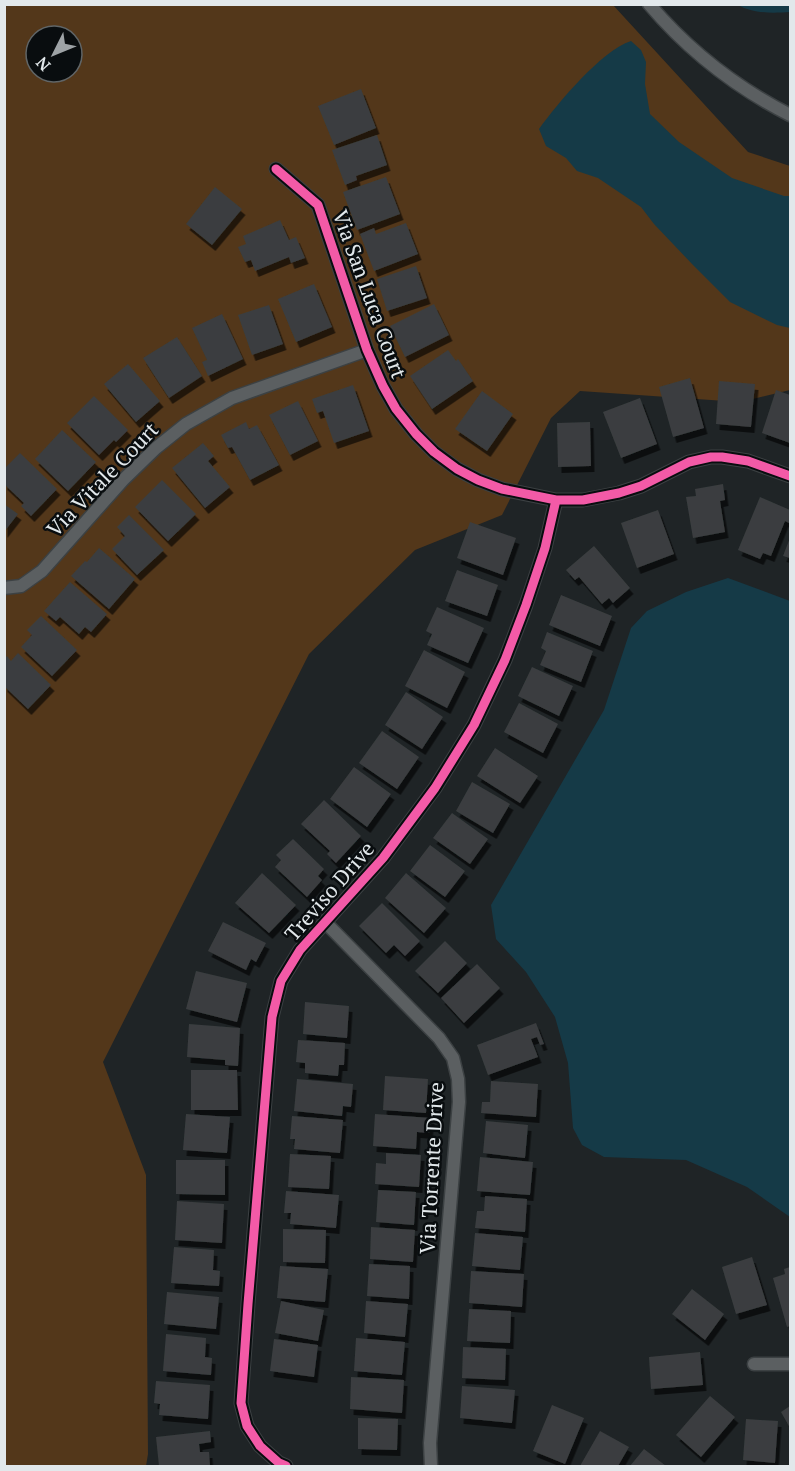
<svg xmlns="http://www.w3.org/2000/svg" width="795" height="1471" font-family="'PT Serif',serif">
	<style>
		.green { fill: #53371a; fill-rule: evenodd }
		.water { fill: #153a47 }
		.building { fill: #3a3e3f; filter: url(#shadow) }
		.lines { fill: none; stroke-linecap: round; stroke-linejoin: round }
		.minor-casing { stroke: #3c4143; stroke-width: 15 }
		.minor { stroke: #5b5f61; stroke-width: 12 }
		.cycleway-casing { stroke: #090d0f; stroke-width: 13 }
		.cycleway { stroke: #f35aa7; stroke-width: 9 }
		.labels { text-anchor: middle; dominant-baseline: central; stroke-width: 5; stroke-linejoin: round; paint-order: stroke }
		.street-label { font-size: 21px; fill: #e2e8eb; stroke: #090d0f }
	</style>
	<defs>
		<filter id="shadow"><feDropShadow dx="3.5" dy="6" stdDeviation="0" flood-color="#0009"/></filter>
	</defs>
	<rect width="100%" height="100%" fill="#1f2426"/>
	<path class="green" d="M5 5H613L748 152 790 166V390L740 402 580 391 551 418 502 515 415 550 309 654 103 1062 146 1175 148 1454 146 1466H5ZM36 36H72V72H36Z"/>
	<path class="water" d="M738 5H790V12C774 13 753 14 738 5Z
		M631 41 641 50 646 62 645 84 650 114 679 142 732 178 784 196H790V328L777 325 730 302 693 265 654 224 641 207 598 178 577 171 566 158 546 146 539 129C558 103 601 51 631 41Z
		M728 578 790 601V1217L747 1187 686 1160 604 1157 582 1145 573 1128 568 1063 555 1017 526 972 496 939 491 905 604 710 631 628 647 611 686 592Z"/>
	<path class="building" d="M361 89 376 128 334 145 318 106Z
		M377 135 387 165 356 176 357 180 345 185 332 150Z
		M386 177 400 214 357 230 343 192Z
		M215 187 242 209 212 245 186 224Z
		M280 220 289 240 296 237 305 258 291 263 289 257 255 271 251 260 245 262 238 247 246 244 243 236Z
		M406 223 418 254 374 271 360 234 374 228 376 234Z
		M416 266 427 298 387 311 377 279Z
		M314 284 332 327 296 342 278 299Z
		M434 304 449 335 405 357 390 326Z
		M269 305 283 344 252 355 238 315Z
		M222 314 243 359 208 376 202 362 207 360 192 328Z
		M177 337 202 376 169 398 143 358Z
		M448 350 456 361 458 359 473 381 432 409 410 376Z
		M128 364 160 401 136 422 104 384Z
		M690 378 704 428 673 437 659 387Z
		M719 381 755 384 751 427 716 424Z
		M353 385 369 431 334 443 323 411 317 413 312 399Z
		M776 390 790 395V443L762 433Z
		M482 391 513 414 487 451 455 429Z
		M94 396 128 430 116 442 114 440 99 455 67 423Z
		M640 398 657 444 621 458 603 412Z
		M298 401 318 441 290 455 269 415Z
		M246 422 249 429 257 425 279 465 250 480 232 447 228 448 221 435Z
		M590 422 591 466 558 467 557 423Z
		M62 430 96 462 68 491 35 459Z
		M203 443 214 456 208 461 230 487 205 508 172 468Z
		M20 453 57 489 31 516 21 506 24 503 4 484V469Z
		M162 480 196 514 168 541 135 507Z
		M723 484 725 500 720 501 725 532 693 538 686 497 696 496 695 489Z
		M760 497 790 510V520L789 523 785 521 771 556 763 553 760 559 738 550Z
		M4 504 18 514 4 532Z
		M658 510 674 554 637 568 621 523Z
		M129 515 164 550 137 575 112 549 125 536 117 527Z
		M470 522 516 538 503 575 457 558Z
		M790 538V558L783 556Z
		M594 546 630 588 613 603 609 598 602 604 579 577 575 580 566 570Z
		M99 548 135 579 109 609 71 576 85 561 87 562Z
		M457 570 498 585 487 616 445 601Z
		M70 582 107 614 91 632 85 627 79 634 60 617 56 621 44 611Z
		M561 595 612 616 600 646 549 625Z
		M437 607 484 628 468 663 427 645 432 634 426 631Z
		M41 616 77 650 52 676 21 647 32 635 27 630Z
		M547 632 593 651 581 682 540 665 546 651 541 648Z
		M424 650 465 672 447 708 405 686Z
		M18 653 51 685 28 709 4 686V659L7 656 11 661Z
		M532 667 573 686 559 716 518 696Z
		M406 692 443 717 422 749 385 725Z
		M519 703 558 724 543 753 504 732Z
		M382 731 419 757 397 789 359 763Z
		M495 748 538 776 520 803 477 776Z
		M354 767 391 794 367 827 330 799Z
		M472 782 510 804 493 833 456 811Z
		M324 800 361 836 336 863 327 854 330 851 301 824Z
		M452 813 488 839 470 864 433 838Z
		M293 839 324 869 318 876 322 880 307 897 275 867 281 860 276 855Z
		M430 845 465 871 445 897 410 871Z
		M262 873 296 905 269 933 235 903Z
		M406 873 446 908 424 933 385 898Z
		M382 903 420 941 405 956 394 945 386 953 359 926Z
		M223 922 266 943 256 962 251 959 246 970 208 951Z
		M445 941 467 963 438 993 415 971Z
		M477 964 500 988 464 1023 441 998Z
		M196 971 247 983 237 1022 186 1009Z
		M305 1002 349 1006 347 1038 303 1034Z
		M536 1023 544 1044 540 1045 537 1037 531 1039 538 1057 488 1075 477 1045Z
		M189 1024 240 1028 238 1066 225 1065V1060L187 1057Z
		M298 1040 345 1043 344 1065H339L338 1076 305 1073V1063L296 1062Z
		M191 1070H237L238 1110H191Z
		M385 1076 428 1079 426 1113 383 1110Z
		M297 1079 353 1084 351 1107 343 1106 342 1116 294 1111Z
		M491 1081 538 1084 536 1117 481 1113 482 1102H490Z
		M186 1114 230 1117 227 1153 183 1150Z
		M375 1114 431 1118 429 1133 417 1132 416 1149 373 1146Z
		M292 1116 343 1120 340 1153 294 1149 295 1139H290Z
		M486 1121 528 1125 525 1158 483 1153Z
		M386 1153 421 1155 419 1187 375 1184 376 1163 386 1164Z
		M290 1154 331 1156 329 1189 288 1187Z
		M480 1157 533 1162 530 1195 477 1191Z
		M176 1160H225V1195L176 1194Z
		M378 1190 416 1192 414 1225 376 1222Z
		M286 1191 339 1195 336 1228 290 1224 291 1213H284Z
		M485 1196 527 1199 525 1232 475 1228 477 1211H484Z
		M177 1201 224 1204 222 1243 175 1240Z
		M371 1227 415 1230 413 1262 370 1259Z
		M283 1229 326 1230 325 1263 283 1262Z
		M475 1233 523 1237 520 1270 472 1266Z
		M174 1247 214 1250 213 1270 220 1271 219 1286 171 1283Z
		M752 1257 767 1305 736 1314 722 1267Z
		M369 1264 410 1266 409 1299 367 1296Z
		M280 1266 328 1269 325 1302 277 1298Z
		M790 1267V1326L787 1327 773 1278 785 1274 784 1269Z
		M471 1271 524 1274 522 1307 469 1303Z
		M692 1289 724 1314 705 1340 672 1314Z
		M167 1292 219 1297 216 1329 164 1324Z
		M281 1301 324 1310 318 1341 275 1333Z
		M366 1301 408 1304 405 1337 364 1333Z
		M469 1309 511 1311 510 1343 467 1341Z
		M166 1334 206 1338 205 1357 212 1358 211 1375 163 1371Z
		M356 1338 405 1342 402 1375 354 1371Z
		M274 1339 318 1345 314 1377 270 1371Z
		M463 1347 506 1349 505 1380 462 1378Z
		M700 1352 703 1385 651 1389 649 1357Z
		M351 1377 404 1380 402 1413 350 1409Z
		M156 1381 210 1385 208 1419 159 1415 160 1404 154 1403Z
		M462 1386 515 1390 512 1423 460 1418Z
		M710 1396 735 1417 701 1457 676 1435Z
		M552 1405 584 1418 565 1464 533 1451Z
		M790 1406V1428L781 1412Z
		M358 1418 398 1419 397 1450 358 1449Z
		M746 1419 778 1421 775 1463 743 1460Z
		M210 1431 211 1442 199 1444 200 1452H209L210 1466H159L156 1437Z
		M600 1431 629 1447 618 1466H580Z
		M644 1449 666 1466H630Z"/>
	<g class="lines">
		<defs>
			<path id="minor" d="M649 4C688 50 737 88 790 115
				M276 169 318 205 367 350 383 386 396 409 416 434 434 452 457 469 478 480 502 489 556 500H583L619 493 641 486 689 462 711 457H722L748 461 790 476
				M4 588 21 586 42 571 123 480 156 448 186 424 232 398 367 350
				M325 922 439 1038 453 1058 458 1079 459 1102 430 1443 431 1466
				M754 1364H790
				M286 1466 279 1463 260 1446 247 1426 241 1403 248 1304 272 1017 281 981 300 950 383 858 435 788 474 725 505 660 526 605 545 548 556 500"/>
		</defs>
		<use href="#minor" class="minor-casing"/>
		<use href="#minor" class="minor"/>
		<defs>
			<path id="cycleway" d="M276 169 318 205 367 350 383 386 396 409 416 434 434 452 457 469 478 480 502 489 556 500H583L619 493 641 486 689 462 711 457H722L748 461 790 476
				M286 1466 279 1463 260 1446 247 1426 241 1403 248 1304 272 1017 281 981 300 950 383 858 435 788 474 725 505 660 526 605 545 548 556 500"/>
		</defs>
		<use href="#cycleway" class="cycleway-casing"/>
		<use href="#cycleway" class="cycleway"/>
	</g>
	<g class="labels">
		<g class="street-label">
			<text transform="translate(370 294) rotate(70)">Via San Luca Court</text>
			<text transform="translate(102 479) rotate(-46)">Via Vitale Court</text>
			<text transform="translate(329 891) rotate(-49)">Treviso Drive</text>
			<text transform="translate(431 1168) rotate(-87)">Via Torrente Drive</text>
		</g>
	</g>
	<rect width="795" height="1471" fill="none" stroke="#e2e8eb" stroke-width="12"/>
	<g transform="translate(54 54) rotate(227)"><circle r="28" fill="#090d0f" stroke="#606567" stroke-width="1.5"/>
	<path d="M0-4.5L10 22L0 15L-10 22Z" fill="#9ea3a6"/>
	<text y="-9" font-size="16" font-weight="bold" text-anchor="middle" fill="#e2e8eb">N</text>
	</g>
</svg>
